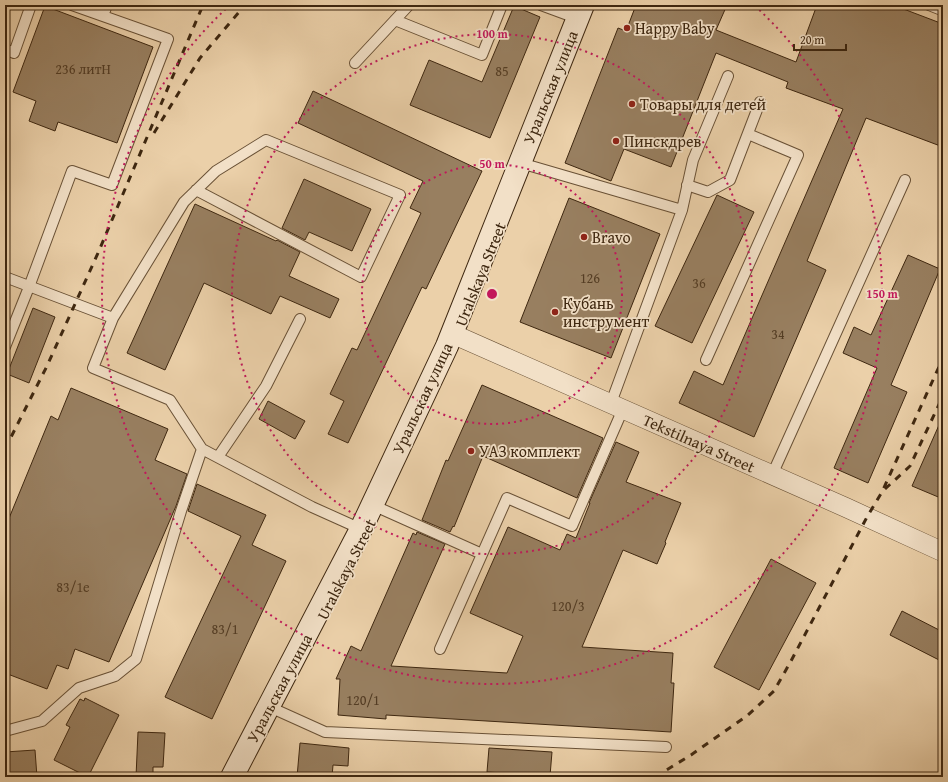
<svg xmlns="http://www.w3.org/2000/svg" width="948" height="782" font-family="'Gentium Book Plus',serif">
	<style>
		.building { fill: #987f60; stroke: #3e2710 }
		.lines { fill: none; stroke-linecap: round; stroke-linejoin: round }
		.service-casing { stroke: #695136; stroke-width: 12 }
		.minor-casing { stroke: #695136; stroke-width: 20 }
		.secondary-casing { stroke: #3e2710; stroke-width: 24 }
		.service { stroke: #f2e0c7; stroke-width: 10 }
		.minor { stroke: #f2e0c7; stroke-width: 19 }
		.secondary { stroke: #f2e0c7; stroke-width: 22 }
		.rail { stroke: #3e2710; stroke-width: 3; stroke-dasharray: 7 7; stroke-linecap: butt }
		.ring { fill: none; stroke: #c2185b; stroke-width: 2; stroke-dasharray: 2 4 }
		.poi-dot { fill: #8f2418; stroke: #f2e0c7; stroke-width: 1.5 }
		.labels { text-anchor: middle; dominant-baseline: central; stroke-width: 3.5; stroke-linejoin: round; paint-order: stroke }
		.number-label { font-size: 14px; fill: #543d24 }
		.poi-label { font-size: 16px; fill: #3e2710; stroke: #f2e0c7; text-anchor: start }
		.street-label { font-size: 16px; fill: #3e2710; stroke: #f2e0c7 }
		.centre { fill: #c2185b; stroke: #f2e0c7; stroke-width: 2 }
		.ring-label { font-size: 12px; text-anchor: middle; font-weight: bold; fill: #c2185b; stroke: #f2e0c7; stroke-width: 3.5; stroke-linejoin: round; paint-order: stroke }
	</style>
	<rect width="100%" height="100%" fill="#ebd0a9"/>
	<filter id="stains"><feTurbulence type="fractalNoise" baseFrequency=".005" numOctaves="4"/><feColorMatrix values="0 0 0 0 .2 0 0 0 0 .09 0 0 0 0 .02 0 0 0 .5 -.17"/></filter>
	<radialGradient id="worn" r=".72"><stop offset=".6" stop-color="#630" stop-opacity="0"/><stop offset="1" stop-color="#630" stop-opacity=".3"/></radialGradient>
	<path class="building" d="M636 5H727L716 30 796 62 817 5H893L943 24V147L866 118 807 261 826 270 754 437 679 403 694 371 723 385 843 109 786 88 788 82 716 53 671 167 624 149 611 181 565 163 618 28 626 31Z
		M45 6 153 47 117 143 58 122 55 131 29 121 36 101 13 92Z
		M514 6 540 17 490 138 410 105 429 60 482 82Z
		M313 91 482 171 426 289 422 287 348 443 328 434 344 401 330 394 352 348 357 350 421 213 410 208 423 181 298 123Z
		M304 179 371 209 352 251 309 232 305 240 282 228Z
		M717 195 754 212 692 343 655 326Z
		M569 198 660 234 611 358 520 322Z
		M195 204 276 241 277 240 300 252 289 276 339 299 330 318 280 296 271 314 204 283 165 370 127 353Z
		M908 255 940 269 891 385 907 392 868 483 834 468 877 368 843 353 854 327 871 335Z
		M33 308 55 317 29 383 7 374Z
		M482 385 603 438 577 498 483 456 454 527 453 526 450 532 422 520 446 460 448 461Z
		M71 388 168 429 155 460 187 474 176 506 109 662 75 649 68 669 57 665 47 689 5 673V528L51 416 58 420Z
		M268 401 305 421 295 439 259 419Z
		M943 416V499L912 486Z
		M616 442 639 452 626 482 681 503 665 542 666 543 657 564 623 550 582 647 673 653 671 683H674L671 732 386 715V719L338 715 340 679H336L351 646 361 651 413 533 416 535 417 532 445 544 391 666 507 673 523 636 470 613 508 527 560 550 567 534 576 538 590 503H589Z
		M197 484 266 515 252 545 286 561 212 719 165 697 241 536 188 511Z
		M771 559 816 583 759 690 714 667Z
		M902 611 943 632V662L890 635Z
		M85 698 119 715 88 777 54 760 70 727 66 725 80 699 84 701Z
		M138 732 165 733 163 767H153V777H136Z
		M300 743 349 748 348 766 333 765 332 777H297Z
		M489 748 552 752 550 776 487 772Z
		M35 750 37 777H5V752Z"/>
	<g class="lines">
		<defs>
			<path id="service" d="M541 5 579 19
				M929 5 939 9
				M103 16 107 5
				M395 20 482 55 502 5
				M5 49 14 53 31 5
				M355 63 409 5
				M524 164 682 210
				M687 185 708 192 730 180 760 102
				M5 277 113 318 93 368 170 400 202 449 312 507 361 529
				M113 318 184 202 216 171 266 140 400 195 361 277 196 190
				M5 347 29 287 72 171 112 185 168 39 72 5
				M706 360 798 155 748 134
				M611 403 682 210 693 160 728 76
				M218 457 266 386 300 319
				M772 475 905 180
				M377 507 482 554
				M440 649 507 498 572 526 623 409
				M274 709 325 732 666 747
				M5 731 42 721 79 688 115 676 136 659 181 511 202 449"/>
			<path id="minor" d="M455 335 847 508 943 552"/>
			<path id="secondary" d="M232 777 361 529 447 346 583 5"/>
		</defs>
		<use href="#service" class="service-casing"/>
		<use href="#minor" class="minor-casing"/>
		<use href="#secondary" class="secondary-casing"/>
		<use href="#service" class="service"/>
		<use href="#minor" class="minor"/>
		<use href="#secondary" class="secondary"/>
		<path class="rail" d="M154 133 200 58 245 5
			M5 449 47 366 98 253 203 5
			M885 489 910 466 943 396
			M655 777 691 755 748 715 774 691 791 661 867 517 882 492 943 358"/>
	</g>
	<g class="ring">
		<circle cx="492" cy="294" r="130"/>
		<circle cx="492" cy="294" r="260"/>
		<path d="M755 6A390 390 0 1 1 229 6"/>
	</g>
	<g class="poi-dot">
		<circle cx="627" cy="28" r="4"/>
		<circle cx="632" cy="104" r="4"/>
		<circle cx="616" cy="141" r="4"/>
		<circle cx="584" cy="237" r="4"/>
		<circle cx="555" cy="312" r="4"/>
		<circle cx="471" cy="451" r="4"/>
	</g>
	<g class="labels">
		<g class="number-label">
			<text x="83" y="69">236 литН</text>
			<text x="502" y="71">85</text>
			<text x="590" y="278">126</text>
			<text x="699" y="283">36</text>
			<text x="778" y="334">34</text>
			<text x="73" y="587">83/1е</text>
			<text x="568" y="606">120/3</text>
			<text x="225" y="629">83/1</text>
			<text x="363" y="700">120/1</text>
		</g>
		<g class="poi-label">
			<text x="635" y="28">Happy Baby</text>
			<text x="640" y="104">Товары для детей</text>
			<text x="624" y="141">Пинскдрев</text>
			<text x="592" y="237">Bravo</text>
			<text x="563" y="303">Кубань<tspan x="563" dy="18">инструмент</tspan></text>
			<text x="479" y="451">УАЗ комплект</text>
		</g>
		<g class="street-label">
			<text transform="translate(550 87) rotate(-68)">Уральская улица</text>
			<text transform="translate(480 274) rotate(-68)">Uralskaya Street</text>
			<text transform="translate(422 398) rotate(-65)">Уральская улица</text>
			<text transform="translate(699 443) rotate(24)">Tekstilnaya Street</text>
			<text transform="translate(346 569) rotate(-63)">Uralskaya Street</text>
			<text transform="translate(279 688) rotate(-62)">Уральская улица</text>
		</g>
	</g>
	<circle cx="492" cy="294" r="6" class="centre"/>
	<g class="ring-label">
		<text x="492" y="38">100 m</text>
		<text x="492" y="168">50 m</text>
		<text x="882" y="298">150 m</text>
	</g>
	<rect width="948" height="782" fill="none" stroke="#ebd0a9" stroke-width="20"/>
	<rect x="6" y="6" width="936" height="770" fill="none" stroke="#3e2710" stroke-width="2"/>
	<rect x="10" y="10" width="928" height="762" fill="none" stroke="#3e2710"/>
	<path d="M794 44v6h52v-6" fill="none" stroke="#3e2710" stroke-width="2"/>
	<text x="800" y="44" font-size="12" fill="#3e2710" stroke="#f2e0c7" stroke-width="3" paint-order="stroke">20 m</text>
	<rect width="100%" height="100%" filter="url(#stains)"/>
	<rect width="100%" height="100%" fill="url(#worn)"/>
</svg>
